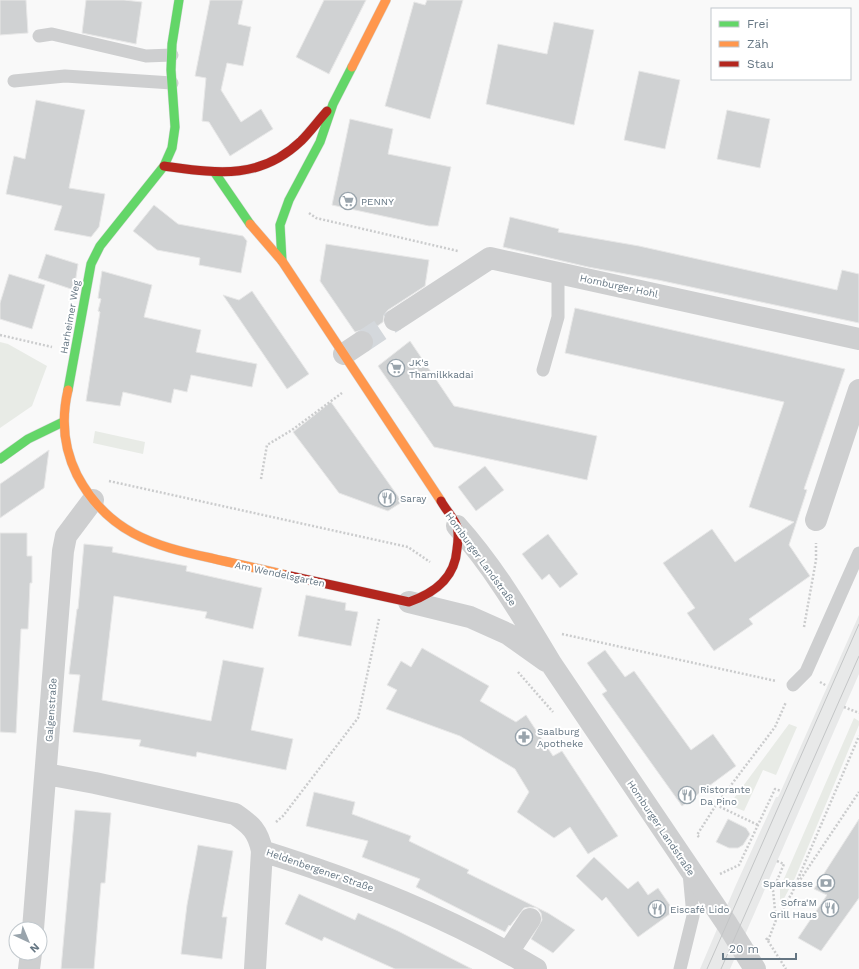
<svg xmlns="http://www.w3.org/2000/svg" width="859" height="969" font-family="'Work Sans',sans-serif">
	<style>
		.built { fill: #e8e9e9 }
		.green { fill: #e8ebe6 }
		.building { fill: #d0d2d3; stroke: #e8e8e8 }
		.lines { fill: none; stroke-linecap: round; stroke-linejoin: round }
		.street-tunnel { stroke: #d4d8dc; stroke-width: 22; stroke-dasharray: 22 11; stroke-linecap: butt }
		.fast-casing { stroke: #d5d6d7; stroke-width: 10 }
		.slow-casing { stroke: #d5d6d7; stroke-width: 10 }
		.jam-casing { stroke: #d5d6d7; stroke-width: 10 }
		.path { stroke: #cbcccd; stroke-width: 2.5; stroke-dasharray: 2 2; stroke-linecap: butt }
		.lane { stroke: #cecfd0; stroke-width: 13 }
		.street { stroke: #cecfd0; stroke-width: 22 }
		.fast { stroke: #63d668; stroke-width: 9 }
		.slow { stroke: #ff974d; stroke-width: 9 }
		.jam { stroke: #b3261e; stroke-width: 9 }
		.tram { stroke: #c3c5c6; stroke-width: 1 }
		.labels { text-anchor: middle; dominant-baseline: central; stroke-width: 4; stroke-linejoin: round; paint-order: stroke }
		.poi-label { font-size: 10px; fill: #657683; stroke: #fff; text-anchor: start }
		.street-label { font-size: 10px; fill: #657683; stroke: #fff }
	</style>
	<rect width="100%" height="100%" fill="#f9f9f9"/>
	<path class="built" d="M859 615V674L730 969H700L735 887 776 797H778L781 791Z"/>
	<path class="green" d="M0 342 8 344 47 366 32 406 0 428Z
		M95 431 145 442 143 454 93 443Z
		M854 718 859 721V725L795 878 780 906V888Z
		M789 724 797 727 776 775 763 770 744 811 729 805Z"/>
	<path class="building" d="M0 0H26L28 33 0 35Z
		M86 0H124L142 2 136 44 82 33Z
		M210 0H243L238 24 251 27 243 66 227 63 221 90 241 122 261 109 273 129 230 156 209 122 202 121 206 78 195 76Z
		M324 0H366L329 74 296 57Z
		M427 0H463L430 119 385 106 414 2 425 5Z
		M554 22 594 30 574 125 486 104 498 44 547 54Z
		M639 71 680 80 665 149 624 140Z
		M36 100 85 110 69 188 105 194 99 227 91 237 54 230 62 206 6 194 14 156 25 159Z
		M727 110 770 119 760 168 717 159Z
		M350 119 393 129 388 154 451 167 438 226H429L332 205Z
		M154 205 178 224 243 236 247 241 241 273 199 265 200 258 157 250 133 231Z
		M510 217 559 229 558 232 639 246 837 290 842 270 859 274V323L658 280 588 267 503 247Z
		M326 244 429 260 425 286 388 310 384 315 383 322 369 332 362 330 355 332 320 281Z
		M46 254 78 264 74 290 38 278Z
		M102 271 152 285 144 317 201 330 196 352 257 364 252 387 191 375 187 392 174 389 171 403 123 392 120 406 86 401 100 312 98 311 101 299 98 298Z
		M9 274 45 285 32 329 0 319V303Z
		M252 291 309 374 287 389 223 295 239 300Z
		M575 308 845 369 804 489 807 490 789 545 810 576 749 619 753 624 714 651 687 613 695 608 663 563 712 529 735 562 794 522 749 507 784 402 565 353Z
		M410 341 454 406 597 436 587 480 434 447 378 366Z
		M331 402 402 502 388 511 339 493 293 432Z
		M49 450 44 488 0 518V484Z
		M485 466 504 490 476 511 458 487Z
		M0 533H27V556H32V583H30L28 629H21L16 733 0 732Z
		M548 534 578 574 560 588 549 574 542 580 522 554Z
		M84 544 113 547 112 552 187 566 186 571 262 588 253 629 205 618 207 612 114 596 102 700 211 721 223 660 264 668 251 730 293 739 286 770 197 752 196 757 139 746 141 740 73 732 80 675 69 674 77 609H78Z
		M306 595 346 603 345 610 358 612 351 646 298 636Z
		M422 648 489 686 480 701 516 722 526 715 553 756 562 751 618 836 588 854 570 827 554 838 517 812 529 792 515 769 460 736 386 709 397 690 387 685 401 661 411 667Z
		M605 650 625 677 634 671 691 750 713 734 736 766 682 806 602 694 607 691 587 663Z
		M314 792 355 802 352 814 411 836 409 841 469 870 467 873 548 913 575 930 553 953 531 939 542 920 541 913 537 908 530 907 524 908 510 926 509 925 505 932 416 887 420 879 362 857 368 841 306 826Z
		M75 810 111 813 105 883H101L94 969H61Z
		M728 819 746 828 750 834 743 845 738 848H729L716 842Z
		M859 819V898L821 951 798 938 827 895 814 889Z
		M198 845 233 851 222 917H227L222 959 181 954 187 905Z
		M594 857 628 889 638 881 648 895 658 888 674 911 638 937 606 897 602 901 576 876Z
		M299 894 355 920 358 913 398 931 472 969H395L324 937 322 941 285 924Z"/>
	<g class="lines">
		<path class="street-tunnel" d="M362 342 395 320"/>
		<defs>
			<path id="fast" d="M215 173 250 224
				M282 261 280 225 289 200 320 142 333 104 352 67
				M68 390 91 264 100 246 164 166 172 148 175 127 171 70 172 44 179 0
				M0 459 28 439 63 422"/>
			<path id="slow" d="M352 67 386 0
				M250 224 282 261 441 501
				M68 390C61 420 63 447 77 475 107 532 153 546 211 558 236 564 261 569 286 575"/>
			<path id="jam" d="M164 166C216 173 259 181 301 141 310 132 318 121 327 111
				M286 575 409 602C435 593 455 578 457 549 458 542 459 534 457 527 455 519 445 509 441 501"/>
		</defs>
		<use href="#fast" class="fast-casing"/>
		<use href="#slow" class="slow-casing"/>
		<use href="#jam" class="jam-casing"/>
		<path class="path" d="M309 213 316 218 458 251
			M0 335 52 347
			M261 479 267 445 292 430 342 393
			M109 481 408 547 430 562
			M804 627 816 560V543
			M562 634 776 681
			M518 672 553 712
			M820 682 827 686
			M844 707 859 713
			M716 805 758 825
			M276 822 283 816 358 718 379 619
			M699 837 697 835 716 805 775 727 786 702
			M720 874 739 865 775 789 781 791
			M796 886 859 792
			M776 920 773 890 784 864 777 861
			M766 938 768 941 776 920 792 893 859 736
			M768 941 786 969"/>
		<path class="lane" d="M39 36 52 34 146 56 172 55
			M14 81 65 76 172 83
			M543 370 558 317V273
			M793 685 806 672 859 553
			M680 969 693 916 689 873"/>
		<path class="street" d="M395 320 490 258 859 339
			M344 354 362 342
			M816 520 859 390
			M457 526C494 567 523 617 552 665L727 924 755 969
			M409 602 470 617 508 634 546 661
			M46 774 95 783 235 814C251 825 258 831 262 851 358 881 450 917 536 969
			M33 929 63 551 66 536 93 500
			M508 952 530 919
			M29 969 31 953
			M255 969 262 851"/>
		<use href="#fast" class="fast"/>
		<use href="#slow" class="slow"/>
		<use href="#jam" class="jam"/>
		<path class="tram" d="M707 969 859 624
			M721 969 859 656"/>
	</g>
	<defs>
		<symbol id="supermarket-ring" viewBox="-11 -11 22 22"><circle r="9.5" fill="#fff" stroke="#99a4ac" stroke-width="1.5"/><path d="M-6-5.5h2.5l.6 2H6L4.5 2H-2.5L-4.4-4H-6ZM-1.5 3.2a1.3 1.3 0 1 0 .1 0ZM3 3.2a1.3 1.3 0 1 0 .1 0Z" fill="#99a4ac"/></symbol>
		<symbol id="restaurant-ring" viewBox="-11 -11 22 22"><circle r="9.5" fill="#fff" stroke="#99a4ac" stroke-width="1.5"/><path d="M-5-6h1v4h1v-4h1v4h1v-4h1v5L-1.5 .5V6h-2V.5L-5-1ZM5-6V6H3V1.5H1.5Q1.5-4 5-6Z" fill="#99a4ac"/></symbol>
		<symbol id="pharmacy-ring" viewBox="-11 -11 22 22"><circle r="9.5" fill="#fff" stroke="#99a4ac" stroke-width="1.5"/><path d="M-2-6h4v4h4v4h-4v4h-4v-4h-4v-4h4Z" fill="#99a4ac"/></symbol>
		<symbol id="bank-ring" viewBox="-11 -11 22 22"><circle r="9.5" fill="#fff" stroke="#99a4ac" stroke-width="1.5"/><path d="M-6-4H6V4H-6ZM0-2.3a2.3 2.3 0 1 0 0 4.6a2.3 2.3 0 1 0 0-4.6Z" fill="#99a4ac"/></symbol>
	</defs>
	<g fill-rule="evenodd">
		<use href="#supermarket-ring" x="338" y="191" width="20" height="20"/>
		<use href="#supermarket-ring" x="386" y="358" width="20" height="20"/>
		<use href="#restaurant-ring" x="377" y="488" width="20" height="20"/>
		<use href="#pharmacy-ring" x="514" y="727" width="20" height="20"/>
		<use href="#restaurant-ring" x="677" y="785" width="20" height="20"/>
		<use href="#bank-ring" x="816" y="873" width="20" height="20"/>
		<use href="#restaurant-ring" x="820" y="898" width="20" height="20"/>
		<use href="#restaurant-ring" x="647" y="899" width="20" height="20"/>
	</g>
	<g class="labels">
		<g class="poi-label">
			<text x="361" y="201">PENNY</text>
			<text x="409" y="362">JK's<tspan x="409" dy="12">Thamilkkadai</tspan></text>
			<text x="400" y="498">Saray</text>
			<text x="537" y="731">Saalburg<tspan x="537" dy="12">Apotheke</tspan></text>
			<text x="700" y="789">Ristorante<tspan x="700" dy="12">Da Pino</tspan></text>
			<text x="813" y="883" text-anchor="end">Sparkasse</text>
			<text x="817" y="902" text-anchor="end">Sofra'M<tspan x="817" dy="12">Grill Haus</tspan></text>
			<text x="670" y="909">Eiscafé Lido</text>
		</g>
		<g class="street-label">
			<text transform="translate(619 286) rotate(12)">Homburger Hohl</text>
			<text transform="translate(70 317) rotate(-80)">Harheimer Weg</text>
			<text transform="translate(481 559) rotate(54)">Homburger Landstraße</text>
			<text transform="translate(280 574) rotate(12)">Am Wendelsgarten</text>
			<text transform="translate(51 710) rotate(-86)">Galgenstraße</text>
			<text transform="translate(661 828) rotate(56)">Homburger Landstraße</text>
			<text transform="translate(320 870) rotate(19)">Heldenbergener Straße</text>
		</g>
	</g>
	<rect x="711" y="8" width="140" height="72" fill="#ffffff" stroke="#c1c8cd"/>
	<rect x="719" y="21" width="20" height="6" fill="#63d668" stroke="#c1c8cd"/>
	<text x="747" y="28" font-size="12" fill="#657683">Frei</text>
	<rect x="719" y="41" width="20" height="6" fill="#ff974d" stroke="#c1c8cd"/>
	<text x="747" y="48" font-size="12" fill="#657683">Zäh</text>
	<rect x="719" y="61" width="20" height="6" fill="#b3261e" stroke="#c1c8cd"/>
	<text x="747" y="68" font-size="12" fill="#657683">Stau</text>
	<g transform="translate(28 941) rotate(136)"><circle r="19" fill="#ffffff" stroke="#c1c8cd"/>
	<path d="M0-3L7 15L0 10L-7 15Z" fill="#99a4ac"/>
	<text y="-6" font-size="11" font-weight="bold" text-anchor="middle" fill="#657683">N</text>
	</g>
	<path d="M723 953v6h73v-6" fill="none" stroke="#657683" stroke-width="2"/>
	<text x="729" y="953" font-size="12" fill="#657683" stroke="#ffffff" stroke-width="3" paint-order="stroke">20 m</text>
</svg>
